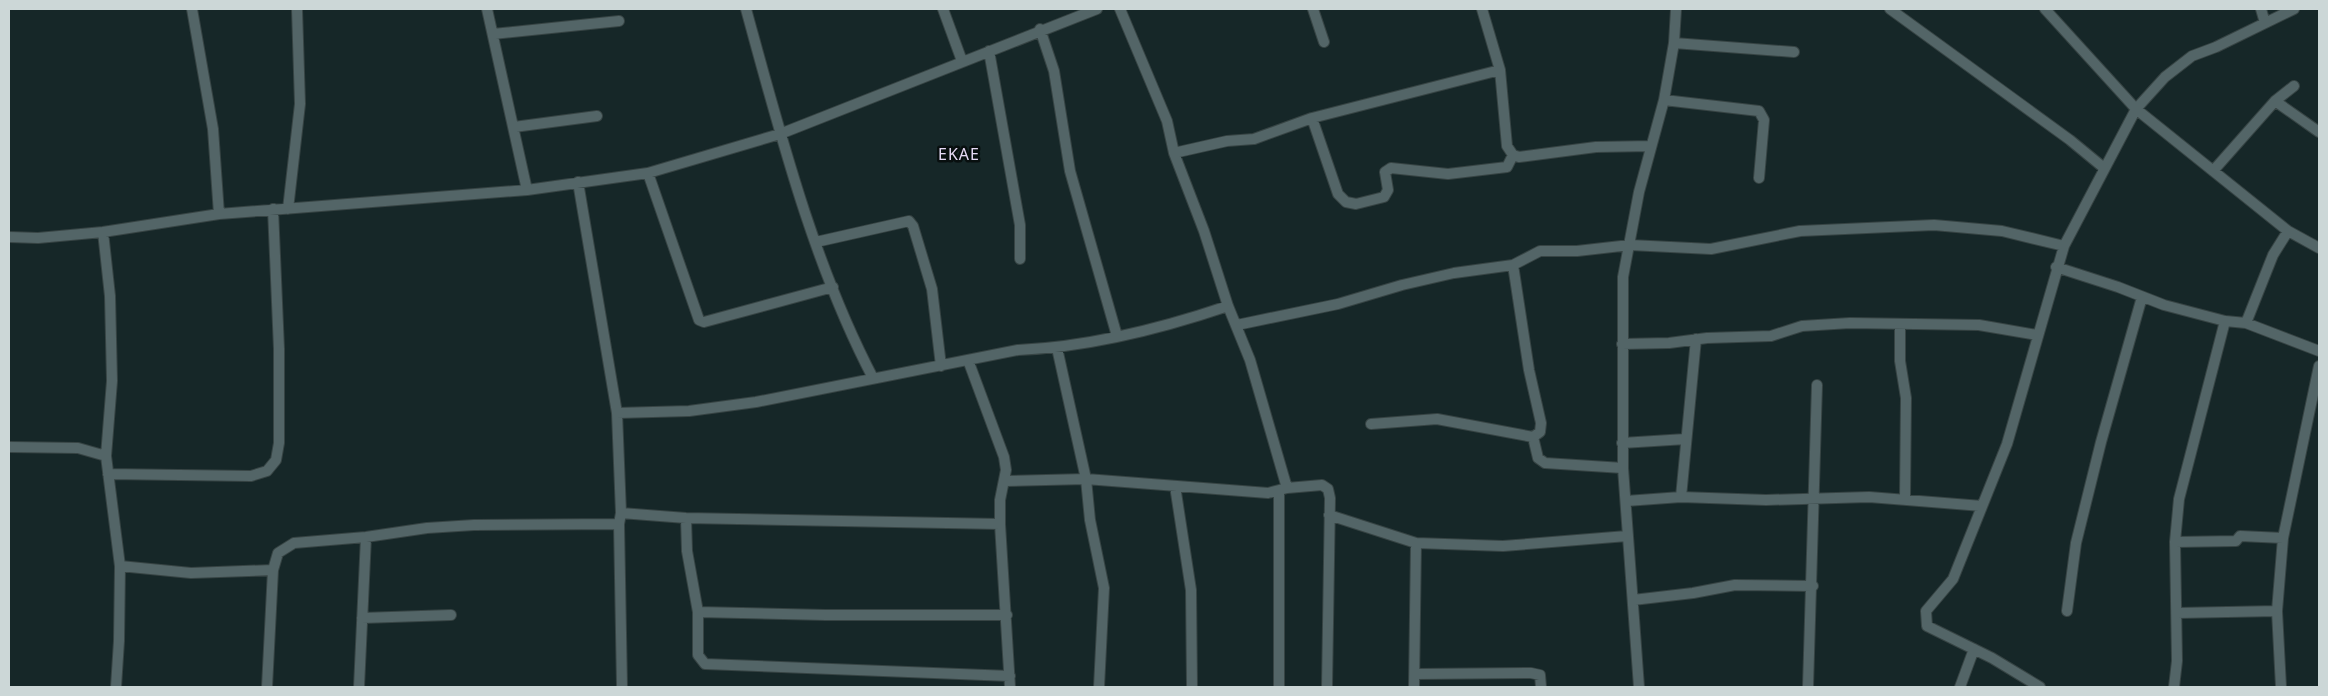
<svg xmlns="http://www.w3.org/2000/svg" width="2328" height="696" font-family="'Noto Sans',sans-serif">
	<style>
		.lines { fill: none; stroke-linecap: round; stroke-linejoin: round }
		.minor-casing { stroke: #374444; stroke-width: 12 }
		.minor { stroke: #536567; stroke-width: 10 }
		.labels { text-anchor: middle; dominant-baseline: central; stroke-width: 5; stroke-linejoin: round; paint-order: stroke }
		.quarter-label { font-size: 16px; letter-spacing: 1px; fill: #e6daf5; stroke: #080f0f }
	</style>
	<rect width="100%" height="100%" fill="#162728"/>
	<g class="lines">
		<defs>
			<path id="minor" d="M192 9 213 129 219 214
				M487 9 527 190
				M746 9C780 133 813 263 873 378
				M943 9 962 61
				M1120 9 1167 121 1174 153 1204 231 1228 306 1250 360 1287 488 1322 485 1328 489 1330 498 1327 687
				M1313 9 1324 42
				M1482 9 1500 70 1507 146 1513 155 1519 157 1596 147 1651 146
				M1890 9 2070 140 2104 168
				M2045 9 2136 109 2288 231 2319 248
				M2261 9 2265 23
				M1040 29 1054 71 1070 171 1117 336
				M493 34 619 21
				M1674 43 1794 52
				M989 51 1020 225V259
				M1664 100 1759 111 1764 120 1759 178
				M2275 101 2319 132
				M1312 118 1338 194 1346 202 1356 204 1384 197 1388 190 1385 172 1391 168 1448 174 1507 167 1513 155
				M514 127 597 116
				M1174 153 1227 141 1254 139 1312 118 1500 70
				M2213 171 2275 101 2294 86
				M648 173 699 320 704 322 833 287
				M578 182 617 413 621 513 619 524 622 687
				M288 209 300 104 297 9
				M103 232 110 296 112 381 106 456 120 566 119 641 116 687
				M9 237 38 238 103 232 219 214 527 190 648 173 780 134 1097 9
				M816 242 909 221 913 226 932 289 941 366
				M2056 267 2118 287 2164 305 2225 321 2246 323 2319 351
				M2246 323 2273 255 2288 231
				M1900 324V361L1906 398 1905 498
				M1237 325 1338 304 1402 285 1454 273 1513 265 1540 251H1577L1630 245 1711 249 1800 231 1934 225 2002 231 2064 246
				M1622 344 1669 343 1707 338 1771 336 1802 326 1850 323 1979 325 2037 335
				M1057 348 1086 479 1090 520 1104 588 1099 687
				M968 360 1004 457 1006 470 1000 500V524L1010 687
				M617 413 689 411 756 402 1018 350C1090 347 1160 329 1228 306
				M1371 424 1437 419 1533 437 1540 432 1541 423 1529 370 1513 265
				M1533 437 1538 458 1545 463 1623 468
				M1622 443 1686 439
				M9 447 78 448 106 456
				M108 474 251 476 267 471 276 460 279 443V349L273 209
				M1005 481 1086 479 1268 493 1287 488
				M1175 486 1191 590 1192 687
				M1279 492V687
				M1681 497 1696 339
				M1626 501 1681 497 1766 500 1869 497 1982 506
				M621 513 686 518 1000 524
				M1329 515 1416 543 1414 687
				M686 518 687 551 698 612V655L705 664 1010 676
				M2175 542 2236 541 2240 536 2283 538
				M1416 543 1503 546 1627 536
				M120 566 191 573 273 570 278 553 294 543 366 537 427 528 474 525 619 524
				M1633 600 1693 593 1735 585 1813 586
				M2067 611 2076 543 2101 442 2142 297
				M698 612 826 615H1007
				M2177 613 2277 611
				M362 618 451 615
				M1415 674 1531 673 1540 675 1541 687
				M267 687 273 570
				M359 687 366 537
				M1639 687 1623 468V277L1639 192 1664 100 1674 43 1676 9
				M1808 687 1817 385
				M1960 687 1974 649
				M2040 687 1992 658 1927 626 1926 611 1953 579 2007 444 2064 246 2136 109 2165 77 2192 56 2216 47 2294 9
				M2174 687 2177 661 2175 542 2179 499 2225 321
				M2281 687 2277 611 2283 538 2319 366"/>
		</defs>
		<use href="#minor" class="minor-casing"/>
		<use href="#minor" class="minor"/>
	</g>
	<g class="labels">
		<g class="quarter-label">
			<text x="959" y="154">EKAE</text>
		</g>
	</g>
	<rect width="2328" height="696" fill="none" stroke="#ccd7d7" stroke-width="20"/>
</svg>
